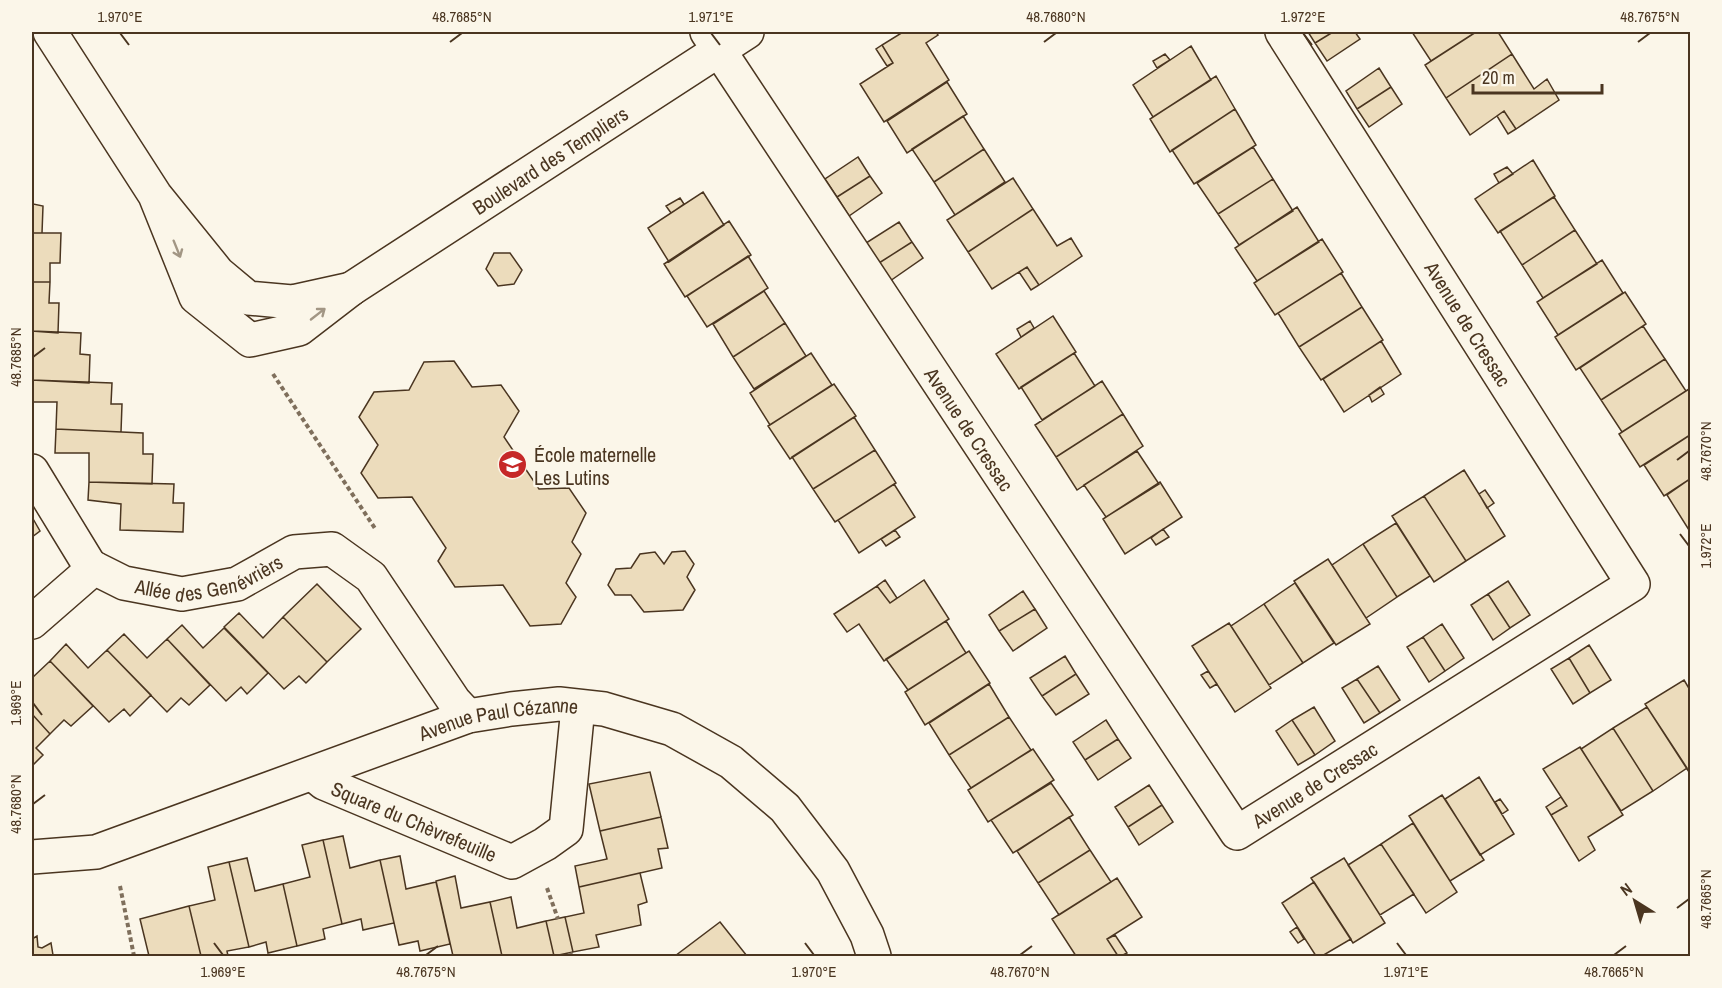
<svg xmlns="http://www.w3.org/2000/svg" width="1722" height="988" font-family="'Archivo Narrow',sans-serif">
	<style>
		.building { fill: #ecdcbc; stroke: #4a3520; stroke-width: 1.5 }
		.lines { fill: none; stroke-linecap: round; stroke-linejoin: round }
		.minor-casing { stroke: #4a3520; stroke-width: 36 }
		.path { stroke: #7f6f5c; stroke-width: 4; stroke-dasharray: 4.5 3; stroke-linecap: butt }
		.minor { stroke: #fbf6e9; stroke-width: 33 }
		.oneway { stroke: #a29684 }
		.ticks { fill: none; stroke: #4a3520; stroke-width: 2 }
		.labels { text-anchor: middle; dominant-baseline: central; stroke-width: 4.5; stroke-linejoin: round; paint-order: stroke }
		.street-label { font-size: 20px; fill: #4a3520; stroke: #fbf6e9 }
		.poi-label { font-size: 20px; fill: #4a3520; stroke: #fbf6e9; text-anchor: start }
		.neatline { fill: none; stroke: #4a3520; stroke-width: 2 }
		.ticks-label { font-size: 15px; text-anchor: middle; fill: #4a3520 }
	</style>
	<rect width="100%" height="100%" fill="#fbf6e9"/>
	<path class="building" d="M903 32H936L938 35 926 43 949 80 884 122 860 84 893 63 882 45Z
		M1308 32H1333L1315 43Z
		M1333 32H1355L1360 39 1327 61 1315 43Z
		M1412 32H1476L1431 61Z
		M1476 32H1498L1512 54 1446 98 1425 65Z
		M882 45 893 63 887 66 876 49Z
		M1191 46 1211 80 1153 117 1133 85Z
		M1165 54 1170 60 1157 68 1153 61Z
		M1512 54 1534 89 1547 79 1559 100 1516 129 1504 111 1470 135 1446 98Z
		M1379 68 1391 87 1357 109 1346 91Z
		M1216 76 1235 109 1170 152 1150 119Z
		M947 82 967 114 907 153 887 121Z
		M1391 87 1402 104 1369 127 1357 109Z
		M1235 109 1256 145 1194 184 1172 150Z
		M1504 111 1516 129 1508 134 1497 116Z
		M963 116 984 149 934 182 912 149Z
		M1253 147 1273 179 1218 214 1197 183Z
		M984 149 1005 182 955 215 934 182Z
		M858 157 870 176 837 197 825 179Z
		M1533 160 1555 196 1498 233 1475 199Z
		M1507 167 1513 174 1499 183 1494 174Z
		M870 176 882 193 849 216 837 197Z
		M1013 178 1033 209 968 252 947 220Z
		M1273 179 1293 211 1239 245 1218 214Z
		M32 185H33V204L43 206 42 233H32Z
		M703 192 724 225 669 262 648 228Z
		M1554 197 1575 230 1522 265 1500 231Z
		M680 198 684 204 671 213 666 206Z
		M1297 207 1319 242 1257 281 1235 248Z
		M1033 209 1057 246 1071 238 1082 256 1039 285 1027 267 992 289 968 252Z
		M729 221 751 255 685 297 664 264Z
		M899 222 912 242 879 263 866 243Z
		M1575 230 1597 264 1543 298 1522 265Z
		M32 233H61L60 263H50V282H32Z
		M1322 239 1343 272 1275 315 1254 283Z
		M912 242 923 258 890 281 879 263Z
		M494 253H510L522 270 514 284 498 286 486 269Z
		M748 256 768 288 707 327 687 296Z
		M1602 260 1623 293 1558 335 1537 302Z
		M1027 267 1039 285 1031 290 1019 272Z
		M1341 273 1362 307 1299 347 1278 313Z
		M32 282H50L49 303H59L58 333 32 331Z
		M764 291 785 323 733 357 713 324Z
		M1625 292 1646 324 1576 370 1555 337Z
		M1362 307 1383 340 1321 380 1299 347Z
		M1053 316 1076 352 1019 389 996 354Z
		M1030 321 1034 328 1021 337 1017 329Z
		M785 323 806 356 754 389 733 357Z
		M1643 326 1665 359 1601 400 1580 368Z
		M32 331 81 333 80 354 90 355 89 383 32 380Z
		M1381 341 1401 374 1344 412 1323 379Z
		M811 353 832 385 770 425 750 393Z
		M1074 353 1095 386 1042 420 1021 387Z
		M1665 359 1686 391 1622 432 1601 400Z
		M454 361 472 387 501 385 519 411 504 437 539 489 569 488 586 513 572 542 581 554 566 583 576 597 561 624 530 626 503 585 455 587 438 561 446 548 412 497 378 498 361 473 378 445 359 417 374 392 409 390 424 362Z
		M32 380 112 383 111 404H122L121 432 56 429 57 402H32Z
		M1102 381 1123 414 1056 457 1035 425Z
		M834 384 856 416 790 459 768 426Z
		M1380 387 1384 394 1372 402 1369 395Z
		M1689 389 1690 392V435L1640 467 1619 434Z
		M1123 414 1143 446 1077 490 1056 457Z
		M854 417 875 450 813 489 792 457Z
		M56 429 143 433V454H153L152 484 89 482V453H55Z
		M1690 435V479L1664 496 1644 465Z
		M875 450 896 483 835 522 813 489Z
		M1137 451 1159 484 1106 517 1084 485Z
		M1464 470 1505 536 1466 561 1424 496Z
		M1690 479V529L1689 530 1667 495Z
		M89 482 174 484 173 503H184L183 532 120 530 121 504 88 500Z
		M1160 482 1182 517 1125 554 1103 519Z
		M894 484 915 517 859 553 838 520Z
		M1485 490 1494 503 1487 508 1479 494Z
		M1424 496 1466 561 1434 582 1392 516Z
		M32 517 40 531 32 537Z
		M1396 523 1430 576 1397 597 1363 544Z
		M1163 529 1169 537 1156 545 1151 538Z
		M895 530 900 537 886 546 881 539Z
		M1363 544 1397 597 1366 618 1332 565Z
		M685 551 694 564 687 577 695 590 683 610 644 612 631 595H615L608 585 616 569 631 568 640 554 655 552 664 564 672 552Z
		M1328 559 1370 624 1336 645 1294 581Z
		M885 580 897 598 890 603 877 586Z
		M924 580 949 619 884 661 859 624 847 632 834 614 877 586 890 603Z
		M1508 581 1530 615 1510 628 1488 594Z
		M1295 583 1334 643 1303 663 1264 604Z
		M317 584 361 629 327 662 283 617Z
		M1023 591 1035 609 999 631 989 615Z
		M1488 594 1510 628 1493 640 1471 605Z
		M1264 604 1303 663 1269 685 1231 626Z
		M1035 609 1047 628 1013 651 999 631Z
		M239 613 263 638 283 617 327 662 306 683 299 676 284 689 224 627Z
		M946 621 966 653 908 690 886 659Z
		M1229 623 1271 688 1235 712 1192 646Z
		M1442 624 1464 658 1445 671 1423 637Z
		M182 625 203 648 224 628 268 673 247 694 241 687 226 701 167 639Z
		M124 634 147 658 167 639 210 685 189 705 181 698 167 712 107 650Z
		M1423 637 1445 671 1429 682 1407 647Z
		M66 644 88 668 107 650 151 695 130 716 124 709 109 722 50 661Z
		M1589 645 1611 680 1590 693 1569 658Z
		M969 651 990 683 925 725 905 692Z
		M1065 656 1076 674 1042 696 1030 678Z
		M1569 658 1590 693 1573 704 1551 669Z
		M50 661 93 706 71 726 64 720 50 734 32 714V678Z
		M1378 666 1400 700 1380 713 1357 679Z
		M1208 671 1217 684 1210 688 1201 675Z
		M1076 674 1089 694 1056 715 1042 696Z
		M1357 679 1380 713 1364 723 1342 688Z
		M1684 680 1690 690 1689 772 1645 704Z
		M989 684 1009 717 949 755 929 723Z
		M1314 707 1335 741 1315 755 1292 720Z
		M1647 707 1687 768 1653 791 1613 728Z
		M32 714 50 734 36 748 43 755 32 766Z
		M1009 717 1031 750 971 788 949 755Z
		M1106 720 1118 739 1085 760 1073 742Z
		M1292 720 1315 755 1298 765 1276 731Z
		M1613 728 1653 791 1621 811 1581 749Z
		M1118 739 1131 758 1098 780 1085 760Z
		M1580 747 1623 815 1588 837 1595 850 1579 861 1551 815 1567 806 1543 769Z
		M1033 749 1054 780 988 822 968 790Z
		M650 772 661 817 600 831 589 784Z
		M1479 777 1514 834 1480 855 1445 799Z
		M1051 783 1073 815 1013 853 991 820Z
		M1149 785 1162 805 1128 827 1115 807Z
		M1442 795 1484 860 1450 881 1409 816Z
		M1561 797 1567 806 1551 815 1546 807Z
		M1500 799 1508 810 1502 814 1495 802Z
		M1162 805 1173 822 1139 845 1128 827Z
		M661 817 668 848 658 849 662 868 579 887 575 866 607 859 600 831Z
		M1069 817 1090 850 1038 883 1017 851Z
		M1413 823 1457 892 1426 913 1381 844Z
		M343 836 350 868 380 860 394 923 363 930 361 919 342 924 323 840Z
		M323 840 342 924 323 929 325 939 297 946 283 884 310 877 302 845Z
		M1381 844 1414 894 1380 915 1348 865Z
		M1090 850 1111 882 1059 915 1038 883Z
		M400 856 406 889 436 882 450 944 420 951 418 941 399 945 380 860Z
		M247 858 255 891 283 884 297 946 268 953 266 942 249 947 229 862Z
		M1344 858 1385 923 1353 943 1311 878Z
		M229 862 249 947 227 951 228 956H201L189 906 215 900 208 867Z
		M640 873 647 902 638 905 641 925 596 935 599 947 573 952 565 917 584 913 579 887Z
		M455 876 461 908 490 902 502 956H453L436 881Z
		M1117 878 1142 917 1107 939 1118 956H1076L1052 919Z
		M1314 882 1351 939 1322 956H1316L1282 903Z
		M511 897 517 928 546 921 554 956H502L490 902Z
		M189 906 201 956H149L140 919Z
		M565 917 573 952 554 956 546 921Z
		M720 922 747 956H675Z
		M1297 927 1304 939 1298 943 1290 932Z
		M1115 935 1127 953 1121 956H1118L1107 939Z
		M37 936 38 947 42 948 51 943 53 955 55 956H32V939Z"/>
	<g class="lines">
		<defs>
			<g id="minor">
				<path d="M50 32 155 195 218 273 248 298 292 302 351 289 299 329 250 340 196 297 155 195"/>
				<path id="s1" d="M707 32 1237 833 1633 584 1282 32"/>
				<path id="s2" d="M351 289 747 32"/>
				<path d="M32 471 90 566 94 568"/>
				<path id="s3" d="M32 622 94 568 124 583 182 594 237 584 294 552 332 549 371 577 454 701 468 716"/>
				<path id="s4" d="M313 774 324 783 512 862 545 844 566 829 578 707"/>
				<path id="s5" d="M32 857 96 852 468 716 511 709 559 704 604 709 672 729 731 762 785 808 833 871 867 935 874 956"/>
			</g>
		</defs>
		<use href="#minor" class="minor-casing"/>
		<path class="path" d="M273 374 376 530
			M120 886 134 956
			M547 888 558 919
			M570 953 572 956"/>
		<use href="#minor" class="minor"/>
	</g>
	<defs><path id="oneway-shaft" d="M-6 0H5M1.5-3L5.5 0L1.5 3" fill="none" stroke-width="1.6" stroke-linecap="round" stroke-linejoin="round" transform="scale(1.5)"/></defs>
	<g class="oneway">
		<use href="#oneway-shaft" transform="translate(177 249) rotate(68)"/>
		<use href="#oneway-shaft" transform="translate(318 314) rotate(-38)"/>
	</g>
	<path class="ticks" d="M120 33 129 45M711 33 720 45M1303 33 1312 45M450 42 462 33M1044 42 1056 33M1638 42 1650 33M33 357 45 348M1677 460 1689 451M1680 534 1689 546M33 703 42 715M33 804 45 795M1677 908 1689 899M214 943 223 955M805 943 814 955M1397 943 1406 955M426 955 438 946M1020 955 1032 946M1614 955 1626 946"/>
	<defs>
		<symbol id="school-disc" viewBox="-11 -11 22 22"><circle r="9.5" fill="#c62828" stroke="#fbf6e9"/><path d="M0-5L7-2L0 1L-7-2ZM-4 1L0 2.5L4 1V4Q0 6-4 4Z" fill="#fff"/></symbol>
	</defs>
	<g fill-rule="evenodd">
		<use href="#school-disc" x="496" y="448" width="33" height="33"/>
	</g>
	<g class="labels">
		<g class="street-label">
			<text stroke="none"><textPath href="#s2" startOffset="237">Boulevard des Templiers</textPath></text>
			<text transform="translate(1468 324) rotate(58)">Avenue de Cressac</text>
			<text stroke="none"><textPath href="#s1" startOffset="476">Avenue de Cressac</textPath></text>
			<text stroke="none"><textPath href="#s3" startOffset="204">Allée des Genévrièrs</textPath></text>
			<text stroke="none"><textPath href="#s5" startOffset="490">Avenue Paul Cézanne</textPath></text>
			<text stroke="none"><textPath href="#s1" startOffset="1052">Avenue de Cressac</textPath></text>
			<text stroke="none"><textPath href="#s4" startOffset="112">Square du Chèvrefeuille</textPath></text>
		</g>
		<g class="poi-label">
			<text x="534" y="454">École maternelle<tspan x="534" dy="23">Les Lutins</tspan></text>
		</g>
	</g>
	<rect width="1722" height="988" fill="none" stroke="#fbf6e9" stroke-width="66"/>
	<g transform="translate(1635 901) rotate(323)" stroke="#fbf6e9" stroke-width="4.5" paint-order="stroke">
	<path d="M0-4.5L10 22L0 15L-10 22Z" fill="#4a3520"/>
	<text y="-9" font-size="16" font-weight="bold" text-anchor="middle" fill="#4a3520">N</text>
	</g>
	<path d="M1473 84v9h129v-9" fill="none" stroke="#4a3520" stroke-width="3"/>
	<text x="1482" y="84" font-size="18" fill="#4a3520" stroke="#fbf6e9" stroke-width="4.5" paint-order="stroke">20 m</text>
	<rect x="33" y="33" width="1656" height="922" class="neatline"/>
	<g class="ticks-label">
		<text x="120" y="22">1.970°E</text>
		<text x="462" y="22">48.7685°N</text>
		<text x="711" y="22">1.971°E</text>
		<text x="1056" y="22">48.7680°N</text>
		<text x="1303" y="22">1.972°E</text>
		<text x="1650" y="22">48.7675°N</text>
		<text transform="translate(16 357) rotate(-90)" y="5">48.7685°N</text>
		<text transform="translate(1706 451) rotate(-90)" y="5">48.7670°N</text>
		<text transform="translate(1706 546) rotate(-90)" y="5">1.972°E</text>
		<text transform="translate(16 703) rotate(-90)" y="5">1.969°E</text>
		<text transform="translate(16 804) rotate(-90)" y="5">48.7680°N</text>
		<text transform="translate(1706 899) rotate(-90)" y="5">48.7665°N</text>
		<text x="223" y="977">1.969°E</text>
		<text x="426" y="977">48.7675°N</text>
		<text x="814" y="977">1.970°E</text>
		<text x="1020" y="977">48.7670°N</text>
		<text x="1406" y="977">1.971°E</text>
		<text x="1614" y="977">48.7665°N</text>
	</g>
</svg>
